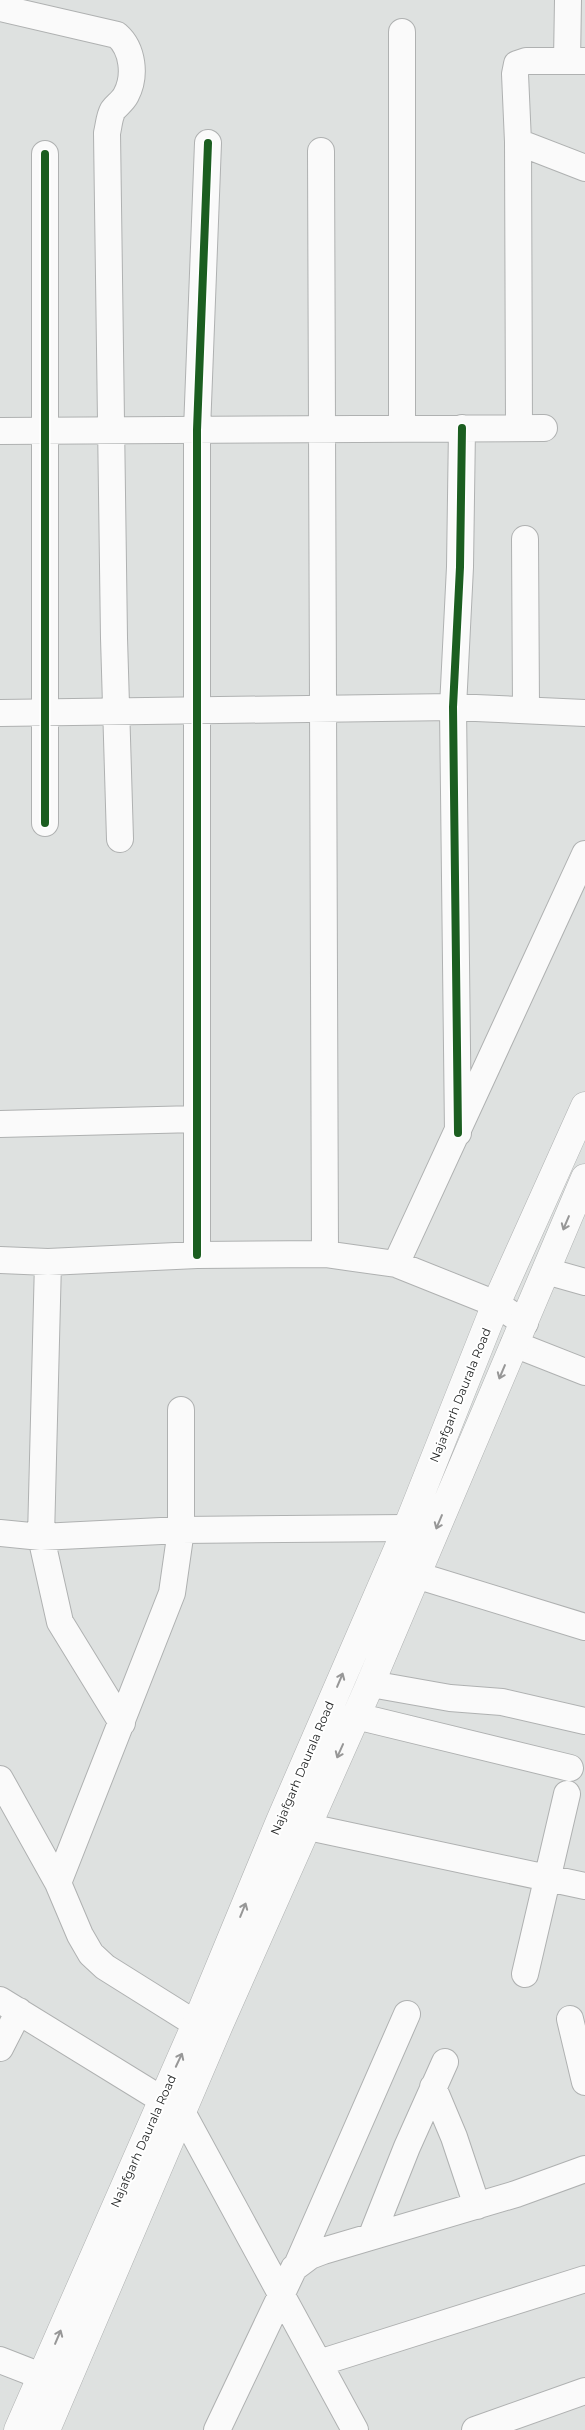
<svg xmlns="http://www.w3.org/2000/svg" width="585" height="2430" font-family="Montserrat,sans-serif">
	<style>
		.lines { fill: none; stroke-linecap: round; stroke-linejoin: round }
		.minor-casing { stroke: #afb1b1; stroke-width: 28 }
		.major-casing { stroke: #afb1b1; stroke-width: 29 }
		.minor { stroke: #fafafa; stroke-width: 26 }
		.major { stroke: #fafafa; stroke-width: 28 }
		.cycleway-casing { stroke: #fff; stroke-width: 11 }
		.cycleway { stroke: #1b5e20; stroke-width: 8 }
		.oneway { stroke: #979797 }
		.labels { text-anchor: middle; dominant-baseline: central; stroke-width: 4; stroke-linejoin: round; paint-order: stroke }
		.street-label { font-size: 12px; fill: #1d1f1f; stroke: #fff }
	</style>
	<rect width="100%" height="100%" fill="#dee1e0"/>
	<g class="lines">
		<defs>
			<path id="minor" d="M0 8 117 35C133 49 136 76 126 95 123 101 117 105 113 110 109 117 109 125 107 133L114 638 120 839
				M567 61 568 0
				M518 142 585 168
				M321 151 325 1254
				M45 154V823
				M519 428 518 142 515 74 517 64 526 61H585
				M402 429V32
				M0 431 544 428
				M525 539 526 708
				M0 713 453 707 585 713
				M0 1124 197 1119
				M458 1133 453 707 460 567 462 428
				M197 1255V430L208 143
				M0 1260 48 1262 197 1255 325 1254 396 1264 496 1304 525 1323
				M48 1262 41 1537 60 1622 122 1723
				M396 1264 585 854
				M546 1271 585 1282
				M514 1344 585 1372
				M0 1533 41 1537 181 1530 407 1528
				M416 1575 585 1627
				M371 1684 450 1698 502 1702 585 1721
				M356 1716 570 1768
				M0 1779 58 1883 80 1935 91 1954 105 1967 196 2024
				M285 1822 585 1886
				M58 1883 172 1593 181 1530V1410
				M525 1974 567 1794
				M0 2000 182 2112 355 2430
				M570 2019 585 2082
				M0 2048 19 2011
				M433 2087 454 2137 477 2206
				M372 2235 407 2147 445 2062
				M298 2263 407 2014
				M0 2360 41 2376
				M319 2363 585 2279
				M217 2430 294 2268 310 2256 323 2251 516 2194 585 2169
				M475 2430 585 2391"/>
			<path id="major" d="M18 2430 196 2024 280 1821 407 1528 496 1304 585 1106
				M46 2430 219 2025 368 1689 585 1178"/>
		</defs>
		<use href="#minor" class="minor-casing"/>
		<use href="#major" class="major-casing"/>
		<use href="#minor" class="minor"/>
		<use href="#major" class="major"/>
		<defs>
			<path id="cycleway" d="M45 154V823
				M458 1133 453 707 460 567 462 428
				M197 1255V430L208 143"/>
		</defs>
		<use href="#cycleway" class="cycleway-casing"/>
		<use href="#cycleway" class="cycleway"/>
	</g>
	<defs><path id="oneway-shaft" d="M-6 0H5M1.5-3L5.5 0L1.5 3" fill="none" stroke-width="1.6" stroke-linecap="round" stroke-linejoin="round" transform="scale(1.25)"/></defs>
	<g class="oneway">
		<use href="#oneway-shaft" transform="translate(566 1223) rotate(113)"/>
		<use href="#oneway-shaft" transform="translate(502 1372) rotate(113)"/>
		<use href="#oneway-shaft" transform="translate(439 1522) rotate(113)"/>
		<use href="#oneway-shaft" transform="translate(340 1680) rotate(-67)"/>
		<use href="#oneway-shaft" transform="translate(340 1751) rotate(114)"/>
		<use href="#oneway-shaft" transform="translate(243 1910) rotate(-68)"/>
		<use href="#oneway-shaft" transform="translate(179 2060) rotate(-65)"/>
		<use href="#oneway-shaft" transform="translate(58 2337) rotate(-67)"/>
	</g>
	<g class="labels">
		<g class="street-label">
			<text transform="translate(460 1395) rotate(-68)">Najafgarh Daurala Road</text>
			<text transform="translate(302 1768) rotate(-67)">Najafgarh Daurala Road</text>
			<text transform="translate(143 2141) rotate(-66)">Najafgarh Daurala Road</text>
		</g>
	</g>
</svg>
